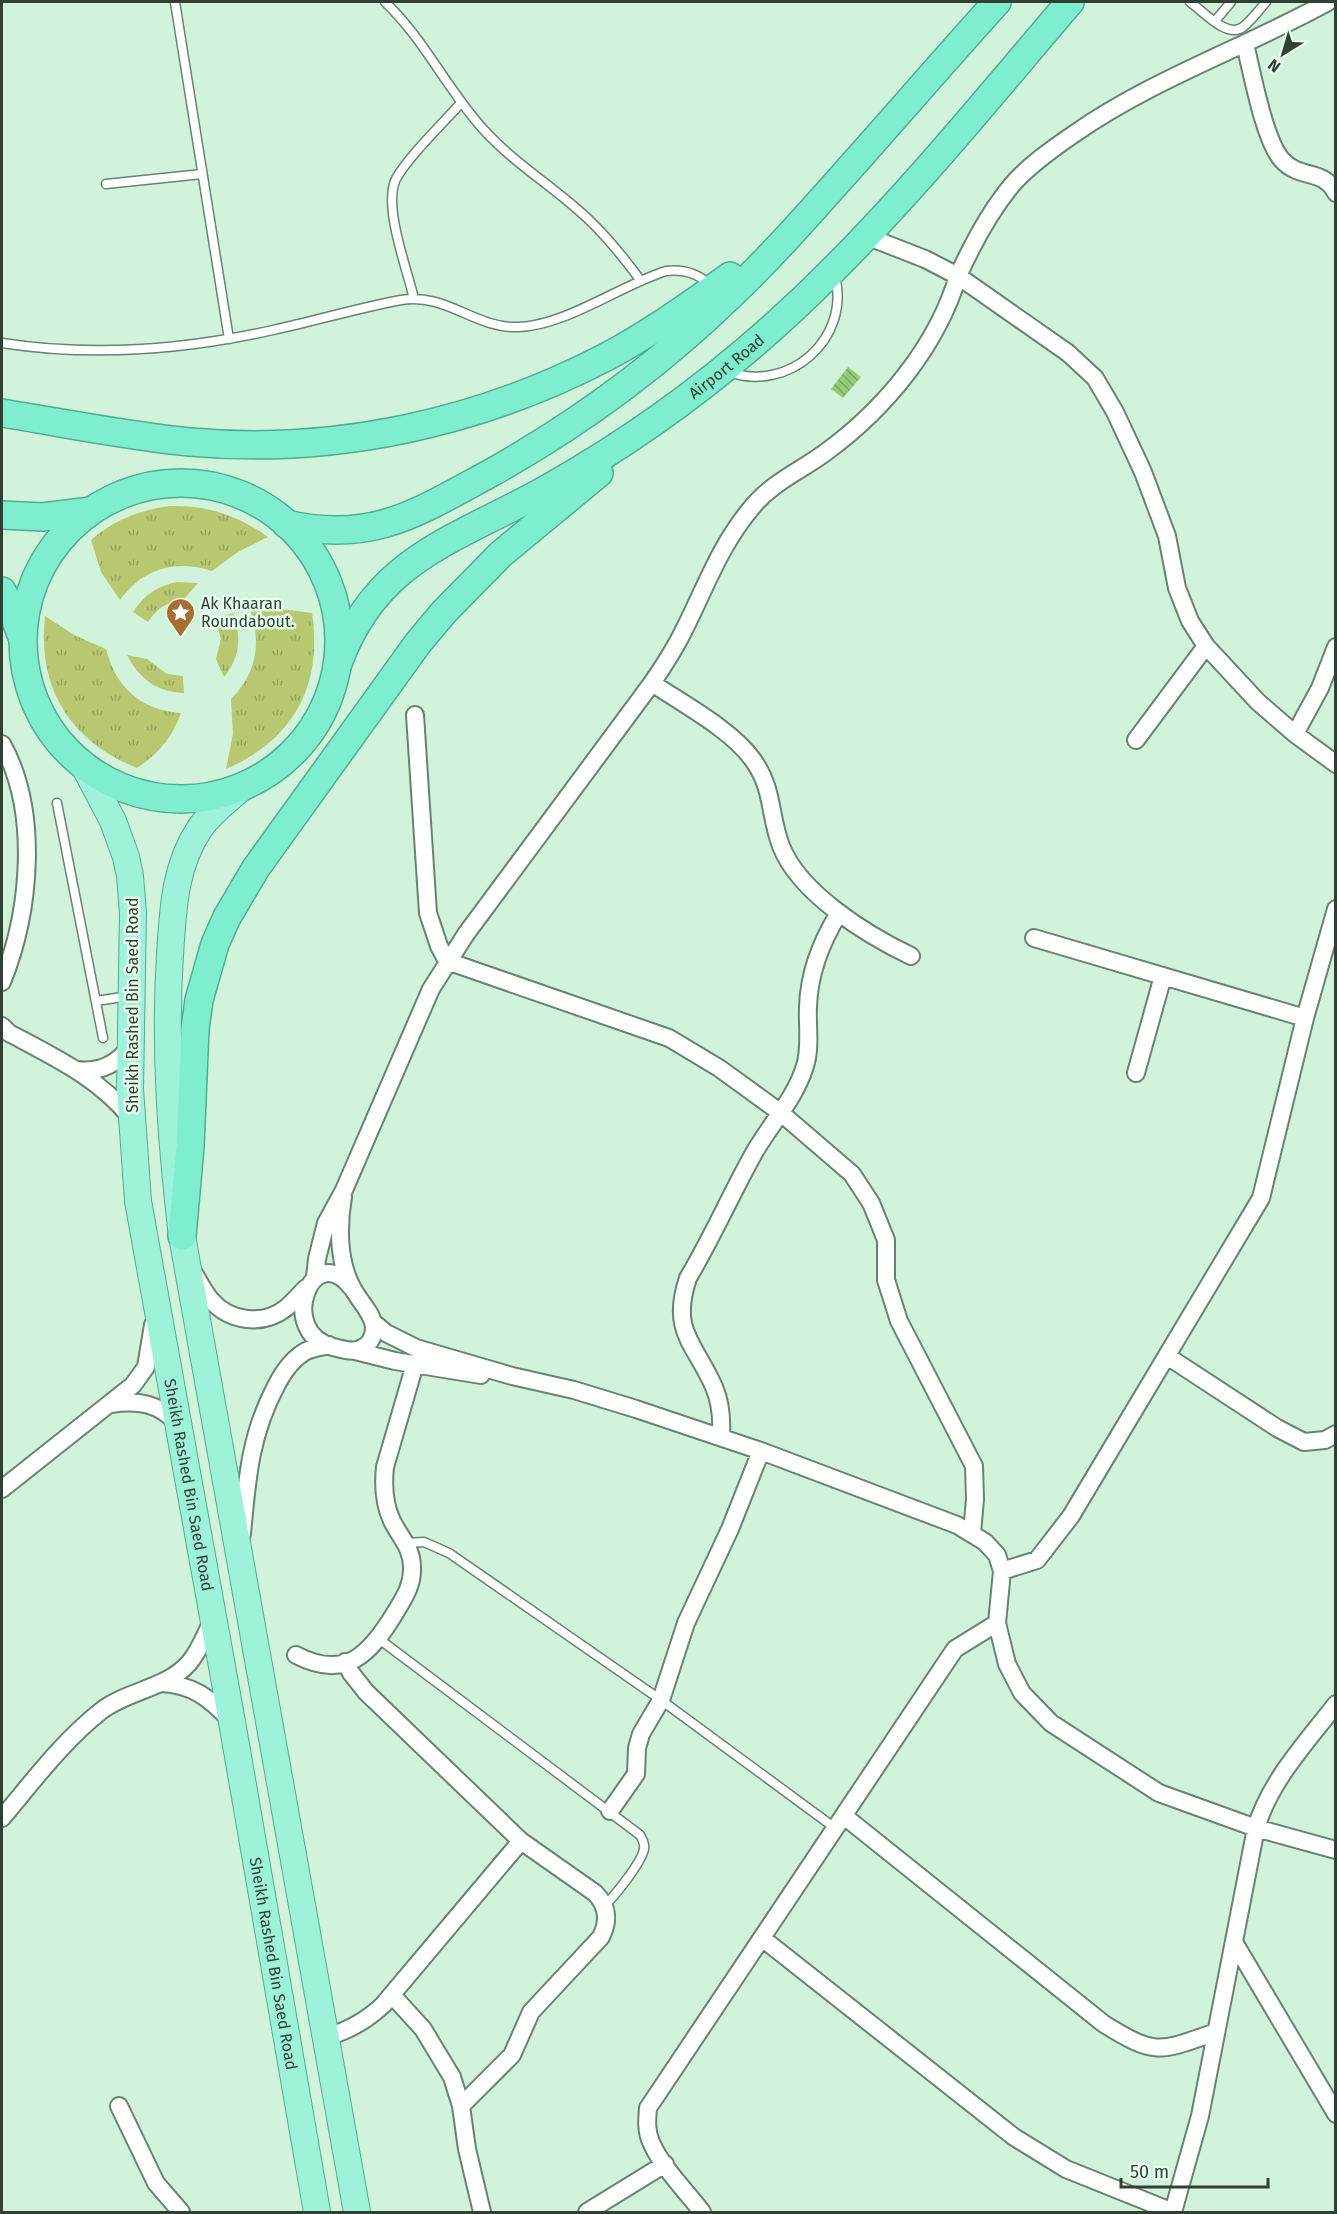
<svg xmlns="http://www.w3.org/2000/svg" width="1337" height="2214" font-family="'Fira Sans',sans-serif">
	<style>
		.grass { fill: url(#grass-tufts) }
		.building { fill: url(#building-back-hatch) }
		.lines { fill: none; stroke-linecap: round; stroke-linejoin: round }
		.service-casing { stroke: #67846f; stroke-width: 11 }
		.minor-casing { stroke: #67846f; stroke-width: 20 }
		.primary-casing { stroke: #4eae91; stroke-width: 28 }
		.trunk-casing { stroke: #4eae91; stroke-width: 30 }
		.service { stroke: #fff; stroke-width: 8 }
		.minor { stroke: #fff; stroke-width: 16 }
		.primary { stroke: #9ef2da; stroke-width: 26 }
		.trunk { stroke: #7eeece; stroke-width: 27 }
		.labels { text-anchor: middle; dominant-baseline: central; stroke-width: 5; stroke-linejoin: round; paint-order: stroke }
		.street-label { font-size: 16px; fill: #323f35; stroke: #e4feeb }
		.poi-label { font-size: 16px; fill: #323f35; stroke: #e4feeb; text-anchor: start }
	</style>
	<defs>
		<pattern id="grass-tufts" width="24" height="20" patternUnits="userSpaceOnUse" patternTransform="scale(1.5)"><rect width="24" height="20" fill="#b8c870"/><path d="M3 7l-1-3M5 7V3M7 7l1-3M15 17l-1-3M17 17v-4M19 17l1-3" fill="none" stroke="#96a45d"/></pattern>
		<pattern id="building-back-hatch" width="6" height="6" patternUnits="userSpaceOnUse" patternTransform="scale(1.5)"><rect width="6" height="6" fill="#94cb76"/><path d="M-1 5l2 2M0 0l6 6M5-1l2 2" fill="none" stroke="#79a662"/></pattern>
	</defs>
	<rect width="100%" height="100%" fill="#d2f3db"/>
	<path class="grass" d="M170 506C207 505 237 515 268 537L238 552 212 571C175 559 143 569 120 600L101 572 91 540C114 520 139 510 170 506Z
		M177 582 198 583 183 600C167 602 157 608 148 622L133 612C144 595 157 586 177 582Z
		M281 609 312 613C323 686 293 740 226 769L233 734 231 699C256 674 262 643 250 610Z
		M233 613C242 637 240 657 224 677L216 659 221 639 215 619Z
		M45 616 74 635 106 649C116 688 141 710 181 713 172 738 158 754 137 768 70 741 37 688 45 616Z
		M127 655 147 659 167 674 183 676 184 693C157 692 139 679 127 655Z"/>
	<path class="building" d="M848 367 861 377 843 398 831 389Z"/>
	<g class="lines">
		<defs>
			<path id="service" d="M175 2 229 339
				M385 2C424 39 447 89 483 129 511 160 546 182 577 209 602 230 622 255 641 281
				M1190 2C1203 11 1227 39 1243 27 1252 20 1259 10 1266 2
				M1215 21 1231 2
				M106 184 202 174
				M414 299C407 268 384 210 395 181 404 161 444 122 461 103
				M2 343C92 357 184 350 273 330 315 321 358 308 401 300 445 292 476 329 518 327 565 326 621 285 666 271 684 269 698 273 711 286
				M729 372C789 393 851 339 835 276
				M57 803 103 1038
				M96 1001 129 996
				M406 1543 424 1542 449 1553 661 1700 835 1828
				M379 1639 640 1835C643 1840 645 1844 644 1849 642 1862 614 1897 604 1906"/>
			<path id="minor" d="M1245 44C1252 72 1264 140 1282 160 1300 180 1323 168 1336 193
				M866 236 925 259 958 276C972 245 989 213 1011 186 1028 166 1052 149 1074 134 1153 79 1244 48 1328 2
				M652 683C683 704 732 730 753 760 774 789 769 815 781 846 799 893 867 935 911 956
				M415 715 428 913 439 946 447 961 669 1038 719 1068 781 1113 852 1174 871 1203 886 1240V1280L899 1321 974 1466 975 1499 972 1533
				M1295 734 1320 688 1336 647
				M1136 740 1206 646
				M2 744C40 812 30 913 2 982
				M1034 938 1305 1018
				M2 1026 9 1033C54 1057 99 1078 131 1118
				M76 1070C100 1073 117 1064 131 1046
				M1136 1073 1163 976
				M343 1197C338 1226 338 1261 352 1287 358 1300 373 1313 374 1327 374 1337 369 1346 360 1349 352 1353 342 1349 333 1347 276 1333 312 1238 351 1287
				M193 1272C199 1281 204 1292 211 1300 230 1322 263 1326 286 1308 293 1302 300 1294 306 1288
				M315 1277 317 1259 326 1223 344 1190 431 989 466 934 652 683C663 667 674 650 683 632 706 587 719 546 753 506 773 482 802 470 826 452 885 409 937 346 958 276L1068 353 1095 378 1115 412 1143 472 1167 536 1177 588 1190 621 1206 646 1258 702 1295 734 1336 764
				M373 1322 386 1333 416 1348 512 1376 574 1390 636 1409 761 1451 957 1525 985 1542 997 1555 1002 1571 997 1623 1007 1664 1022 1693 1051 1723 1159 1793 1256 1828 1336 1850
				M355 1351 395 1361 481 1375
				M1167 1356 1277 1428 1304 1442 1325 1440 1336 1434
				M111 1404C138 1400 159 1403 178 1424
				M721 1437C722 1420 721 1403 714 1387 695 1343 670 1332 688 1278 712 1238 731 1194 754 1153 771 1123 795 1099 805 1066 811 1047 807 1026 808 1007 809 972 821 942 839 913
				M2 1489 133 1385 146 1367 153 1325
				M242 1534C247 1479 250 1435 276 1386 283 1372 292 1359 306 1351 313 1348 321 1347 329 1345
				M1002 1571 1037 1560 1071 1516 1261 1198 1305 1018 1336 909
				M296 1655C346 1681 370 1654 395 1613 404 1598 413 1585 412 1567 412 1548 400 1537 392 1521 384 1504 383 1486 385 1467L415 1364
				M345 1662 351 1673 366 1692 521 1841 595 1893C608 1906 609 1921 601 1937L531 2012 512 2055 461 2106
				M160 1683C192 1684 210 1698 231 1721
				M610 1811 636 1774 637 1748 641 1734 661 1700 686 1623 730 1529 761 1451
				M844 1816 1104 2024C1156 2056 1159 2052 1216 2032
				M2 1818C34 1780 62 1742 101 1711 128 1690 166 1689 189 1663 200 1650 206 1633 213 1619
				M762 1938 1014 2137 1066 2169 1173 2212
				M1234 1942 1336 2114
				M392 1995 423 2029 452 2077 461 2106 467 2149 482 2212
				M326 2037C348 2031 366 2021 383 2005L521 1841
				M119 2106 156 2183 181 2212
				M587 2212 665 2164
				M702 2212C686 2191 661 2166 651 2142 646 2131 647 2120 648 2108L955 1649 997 1623
				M1173 2212 1200 2116 1256 1828C1270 1781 1306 1743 1336 1704"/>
			<g id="primary">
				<path id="s1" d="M83 764 113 821 126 857 130 876 133 913 130 1089 138 1201 232 1722 317 2212"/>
				<path d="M242 787C228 800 211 812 200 828 174 867 173 910 170 955 164 1049 171 1142 182 1236L357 2212"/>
			</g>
			<g id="trunk">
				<path d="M2 413C64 423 127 436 190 442 335 455 480 423 608 356 651 333 691 305 730 276"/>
				<circle cx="181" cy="641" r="158"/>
				<path d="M2 515 43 517 91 511"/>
				<path d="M286 524C371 544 417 513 489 474 577 425 660 364 732 294 776 252 816 206 857 160 904 107 950 54 997 2"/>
				<path d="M2 591 11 608 22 637"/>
				<path id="s2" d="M337 666C375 558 454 541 545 490 651 431 748 356 833 270 917 186 993 92 1070 2"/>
				<path d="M182 1236 190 1147 195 1029 199 1000 215 944 227 917 256 868 418 643 444 612 501 554 599 473"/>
			</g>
		</defs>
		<use href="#service" class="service-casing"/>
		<use href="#minor" class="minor-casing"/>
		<use href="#primary" class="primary-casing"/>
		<use href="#trunk" class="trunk-casing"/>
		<use href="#service" class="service"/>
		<use href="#minor" class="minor"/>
		<use href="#primary" class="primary"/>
		<use href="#trunk" class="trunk"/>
	</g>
	<defs>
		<symbol id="sight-pin" viewBox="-11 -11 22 30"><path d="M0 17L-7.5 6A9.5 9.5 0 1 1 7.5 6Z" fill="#aa6d31" stroke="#e4feeb"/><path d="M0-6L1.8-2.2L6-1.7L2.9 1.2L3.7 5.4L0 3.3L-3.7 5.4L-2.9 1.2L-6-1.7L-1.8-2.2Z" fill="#fff"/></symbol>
	</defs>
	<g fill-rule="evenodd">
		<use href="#sight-pin" x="164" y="596" width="33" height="45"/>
	</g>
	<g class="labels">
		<g class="street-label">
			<text stroke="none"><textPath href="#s2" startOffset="501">Airport Road</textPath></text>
			<text transform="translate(132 1005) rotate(-90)">Sheikh Rashed Bin Saed Road</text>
			<text stroke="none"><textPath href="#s1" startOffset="736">Sheikh Rashed Bin Saed Road</textPath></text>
			<text stroke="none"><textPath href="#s1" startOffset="1222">Sheikh Rashed Bin Saed Road</textPath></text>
		</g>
		<g class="poi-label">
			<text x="201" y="603">Ak Khaaran<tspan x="201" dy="18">Roundabout.</tspan></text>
		</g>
	</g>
	<rect width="1337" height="2214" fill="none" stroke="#323f35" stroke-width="6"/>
	<g transform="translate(1283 54) rotate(217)" stroke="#e4feeb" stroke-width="4.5" paint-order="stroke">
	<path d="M0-4.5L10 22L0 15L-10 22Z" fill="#323f35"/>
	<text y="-9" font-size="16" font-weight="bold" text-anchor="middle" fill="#323f35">N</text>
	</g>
	<path d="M1121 2178v9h147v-9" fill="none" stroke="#323f35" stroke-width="3"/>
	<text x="1130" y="2178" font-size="18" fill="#323f35" stroke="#e4feeb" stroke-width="4.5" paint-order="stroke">50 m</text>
</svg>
